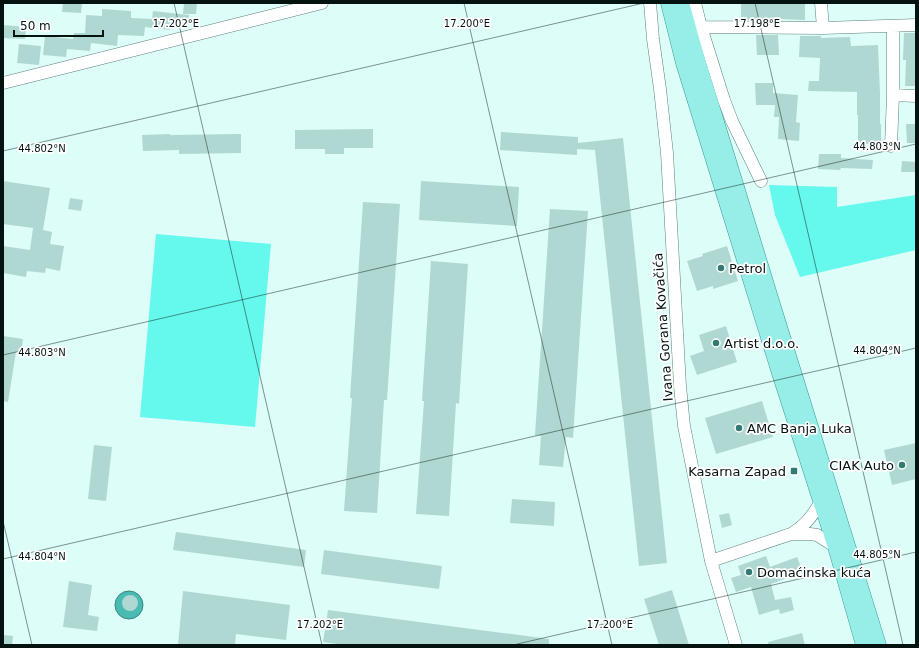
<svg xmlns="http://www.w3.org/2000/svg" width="919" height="648" font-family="'DejaVu Sans',sans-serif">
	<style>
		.green { fill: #65f8ed }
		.water { fill: #4abbb2; stroke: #358881 }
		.building { fill: #b0d8d3 }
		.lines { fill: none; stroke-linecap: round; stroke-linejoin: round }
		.minor-casing { stroke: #5c817d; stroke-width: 13 }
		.major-casing { stroke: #379a92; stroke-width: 17 }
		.minor { stroke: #fff; stroke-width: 12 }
		.major { stroke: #97eee8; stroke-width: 16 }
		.ticks { fill: none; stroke: #041210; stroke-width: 1; stroke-opacity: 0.45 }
		.poi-dot { fill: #327a74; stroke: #fff; stroke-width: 1.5 }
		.labels { text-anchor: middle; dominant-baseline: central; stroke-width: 3.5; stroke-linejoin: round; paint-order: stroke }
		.poi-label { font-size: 13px; fill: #041210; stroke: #fff; text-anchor: start }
		.street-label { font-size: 13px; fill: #041210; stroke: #fff }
		.ticks-label { font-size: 10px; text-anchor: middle; fill: #041210; stroke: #fff; stroke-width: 3.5; stroke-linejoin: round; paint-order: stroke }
	</style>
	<rect width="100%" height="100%" fill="#ddfdf9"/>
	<path class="green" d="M769 185 837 187V207L916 195V250L800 277 775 215Z
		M156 234 271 244 255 427 140 417Z"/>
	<path class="water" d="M115 605a14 14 0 1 1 28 0a14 14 0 1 1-28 0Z"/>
	<path class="building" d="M63 3H82L81 13 62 12Z
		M184 3H197L196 14H183Z
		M741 3H805V20L778 19V20H741Z
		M102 9 131 11V18L152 19 153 11 189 15 188 24H171L170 30 145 27 144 36 118 35 117 46 91 43 90 51 67 49 66 57 43 55 45 36 73 39 74 33H85L86 15 102 16Z
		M3 25 26 27 25 39 3 38Z
		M904 33H916V86H905L906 60H903Z
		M756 35H778L779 55H757Z
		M800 36H821V38L850 37 851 46 878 45 880 93V124H881V144H858V115H857V92L808 91 809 81H819L820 58 799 57Z
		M19 44 41 46 39 65 17 63Z
		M755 83H773V93L798 95 796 122 800 123 799 141 778 139 779 117H774L775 105H756Z
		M906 124H916V143H907Z
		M373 129V148H344V154H325V149H295V130Z
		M501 132 578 137V143L623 138 667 563 639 566 595 150 577 149V155L500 150Z
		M170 134V135L241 134V153L179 154V150L143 151 142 135Z
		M819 154H841V158L873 160 872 169 841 168 840 170 818 169Z
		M902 161 916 162V172H901Z
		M3 181 50 188 43 230 52 232 50 244 64 246 60 271 46 268 45 273 27 271 26 277 3 273V246L30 250 33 228 3 224Z
		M421 181 519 187 517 226 419 220Z
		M70 198 83 200 81 211 68 209Z
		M363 202 400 204 387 400H384L377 513 344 511 352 398H350Z
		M550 209 588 211 573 438 566 437 563 467 539 465 541 436 535 435Z
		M727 246 738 281 713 289V286L697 291 687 261 703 256 702 254Z
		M431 261 468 264 459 404 456 403 449 516 416 514 424 401H422Z
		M726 326 737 362 697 375 690 356 704 351 699 335Z
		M3 336 23 339 21 353 16 352 8 402 3 401Z
		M762 401 773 437 716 454 705 418Z
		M916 443V479L892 485 884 450Z
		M94 445 112 447 106 501 88 499Z
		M512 499 555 502 554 526 510 523Z
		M729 513 732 525 722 528 719 515Z
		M176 532 306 550 304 567 173 550Z
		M324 550 442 566 439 589 321 574Z
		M766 556 770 567 797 557 803 572 771 584 775 600 791 597 794 610 780 614 779 609 759 615 751 587 736 592 731 578 741 575 738 566Z
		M69 581 92 585 88 615 99 617 97 631 63 627Z
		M672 590 689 645H659L644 599Z
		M183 591 290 605 286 640 236 634 235 645H178Z
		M122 603a8 8 0 1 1 16 0a8 8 0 1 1-16 0Z
		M328 610 549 639V645H343L323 642Z
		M802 633 805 645H769L768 642Z
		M3 635 13 636 12 645H3Z"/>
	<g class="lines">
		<defs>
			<path id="minor" d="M650 3 653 39 660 89 667 153 680 386 684 426 711 561 736 645
				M695 3 701 27 724 100 732 121 761 181
				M821 3 823 28
				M893 26V95L916 96
				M701 27 823 28 916 25
				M3 83 322 3
				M891 146 893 95
				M791 534H810L817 535 836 547
				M711 561 791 534C807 524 811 517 821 502"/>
			<path id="major" d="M669 3 684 63 780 373 836 547 864 645
				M681 3 696 57 774 311 878 645"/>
		</defs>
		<use href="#minor" class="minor-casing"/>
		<use href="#major" class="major-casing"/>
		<use href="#minor" class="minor"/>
		<use href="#major" class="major"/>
	</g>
	<path class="ticks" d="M174 3 322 645M464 3 612 645M755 3 903 645M3 151 644 3M3 355 916 144M3 521 32 645M3 559 916 348M513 645 916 552"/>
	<g class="poi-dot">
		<circle cx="721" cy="268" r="4"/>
		<circle cx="716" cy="343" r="4"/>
		<circle cx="739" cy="428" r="4"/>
		<circle cx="902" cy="465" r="4"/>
		<rect x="790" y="467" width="8" height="8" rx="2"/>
		<circle cx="749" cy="572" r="4"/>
	</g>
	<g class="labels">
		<g class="poi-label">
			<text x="729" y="268">Petrol</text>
			<text x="724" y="343">Artist d.o.o.</text>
			<text x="747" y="428">AMC Banja Luka</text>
			<text x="894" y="465" text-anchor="end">CIAK Auto</text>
			<text x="786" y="471" text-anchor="end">Kasarna Zapad</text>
			<text x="757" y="572">Domaćinska kuća</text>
		</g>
		<g class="street-label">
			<text transform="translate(663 327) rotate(-94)">Ivana Gorana Kovačića</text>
		</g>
	</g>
	<g class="ticks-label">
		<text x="176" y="27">17.202°E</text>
		<text x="467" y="27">17.200°E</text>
		<text x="757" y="27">17.198°E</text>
		<text x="877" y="150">44.803°N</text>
		<text x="42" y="152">44.802°N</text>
		<text x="877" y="354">44.804°N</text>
		<text x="42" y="356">44.803°N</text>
		<text x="877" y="558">44.805°N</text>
		<text x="42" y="560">44.804°N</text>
		<text x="320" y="628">17.202°E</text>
		<text x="610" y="628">17.200°E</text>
	</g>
	<rect width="919" height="648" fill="none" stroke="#041210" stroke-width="8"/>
	<path d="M14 30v6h89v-6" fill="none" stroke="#041210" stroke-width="2"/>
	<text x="20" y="30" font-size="12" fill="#041210" stroke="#ffffff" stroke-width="3" paint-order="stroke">50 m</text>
</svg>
